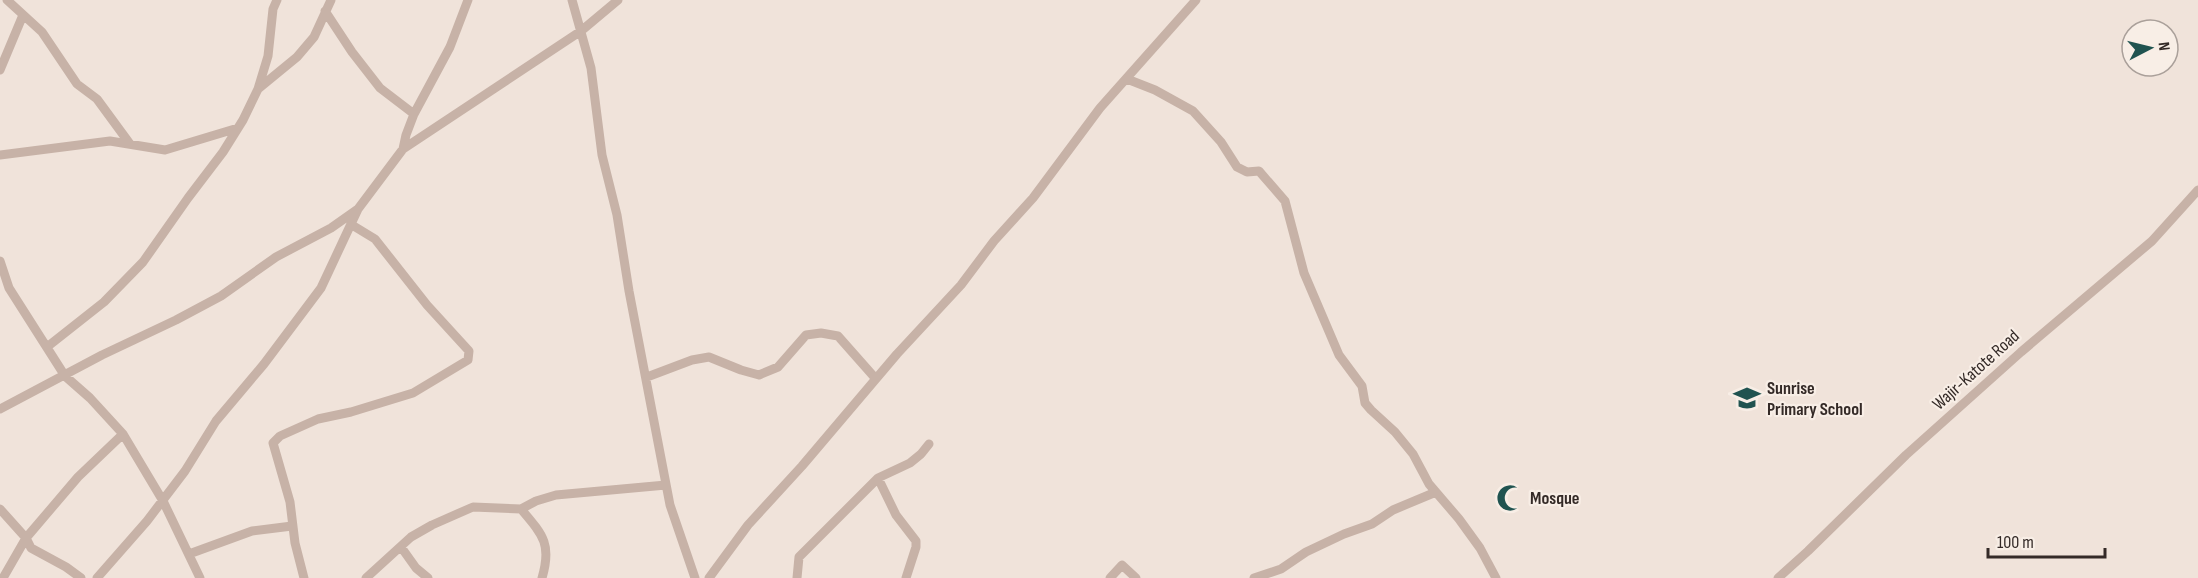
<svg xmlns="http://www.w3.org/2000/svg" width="2198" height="578" font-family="'Sofia Sans Condensed',sans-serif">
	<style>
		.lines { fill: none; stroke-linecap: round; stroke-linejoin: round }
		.minor { stroke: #c7b2a7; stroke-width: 9 }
		.labels { text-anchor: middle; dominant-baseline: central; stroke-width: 4.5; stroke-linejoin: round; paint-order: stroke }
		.street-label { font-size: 18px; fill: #342a27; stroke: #f8eee6 }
		.poi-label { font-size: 18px; font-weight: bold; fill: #342a27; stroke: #f8eee6; text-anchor: start }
	</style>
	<rect width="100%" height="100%" fill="#f0e3da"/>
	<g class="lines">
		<path class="minor" d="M7 0 42 32 77 84 97 99 130 144
			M572 0 591 68 602 155 617 215 629 291 670 505 695 578
			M325 11 352 52 380 88 414 114
			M0 70 23 15
			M1127 79 1155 90 1193 111 1221 142 1237 167 1247 172 1259 171 1285 201 1304 273 1339 355 1362 386 1365 403 1371 410 1395 432 1413 454 1429 484 1459 519 1480 548 1496 578
			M258 89 268 56 273 9 277 0
			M403 149 581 31 618 0
			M0 155 110 141 165 150 238 128
			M0 261 9 288 65 376 90 398 123 434 163 501 200 578
			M47 347 104 302 143 262 188 198 223 152 243 120 258 89 297 57 314 37 331 0
			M647 377 692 360 709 357 741 370 759 375 778 367 806 335 821 333 838 336 876 379
			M0 409 102 355 176 320 221 296 276 257 331 228 358 209
			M878 478 896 515 916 541V547L906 578
			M0 509 26 538 31 548 66 567 81 578
			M521 509C543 535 552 544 542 578
			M401 547 416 568 428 578
			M189 554 252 531 292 526
			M3 578 26 538 78 477 123 434
			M97 578 147 521 185 471 216 421 264 364 321 288 358 209 403 149 406 135 414 114 450 47 468 0
			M304 578 295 543 290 502 273 443 280 436 318 419 351 412 413 393 468 360 469 351 427 305 375 239 352 225
			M366 578 411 537 432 525 473 507 521 509 536 501 556 495 666 485
			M709 578 748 525 802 466 897 354 961 285 994 241 1033 198 1100 108 1196 0
			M797 578 799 557 878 478 910 463 921 454 929 444
			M1110 578 1122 565 1136 578
			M1254 578 1281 569 1306 552 1344 534 1372 524 1393 510 1436 492
			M1778 578 1808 551 1906 455 2021 352 2152 241 2198 190"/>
	</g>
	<defs>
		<symbol id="school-bare" viewBox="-9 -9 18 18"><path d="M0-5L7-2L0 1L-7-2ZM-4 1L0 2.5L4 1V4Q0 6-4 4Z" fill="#205350" stroke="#f8eee6" stroke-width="2.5" paint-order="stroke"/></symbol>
		<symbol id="mosque-bare" viewBox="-9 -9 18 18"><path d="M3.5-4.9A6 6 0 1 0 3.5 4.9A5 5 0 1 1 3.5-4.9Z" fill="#205350" stroke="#f8eee6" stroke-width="2.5" paint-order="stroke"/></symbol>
	</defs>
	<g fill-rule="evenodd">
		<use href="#school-bare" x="1728" y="379" width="38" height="38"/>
		<use href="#mosque-bare" x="1491" y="479" width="38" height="38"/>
	</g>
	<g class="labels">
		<g class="street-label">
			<text transform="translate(1976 370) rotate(-42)">Wajir-Katote Road</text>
		</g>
		<g class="poi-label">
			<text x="1767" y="388">Sunrise<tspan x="1767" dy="21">Primary School</tspan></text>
			<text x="1530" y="498">Mosque</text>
		</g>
	</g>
	<g transform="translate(2150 48) rotate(83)"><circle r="28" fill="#f8eee6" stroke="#aaa09a" stroke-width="1.5"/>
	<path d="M0-4.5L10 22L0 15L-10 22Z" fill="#205350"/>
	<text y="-9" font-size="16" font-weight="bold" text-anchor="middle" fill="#342a27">N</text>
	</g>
	<path d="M1988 548v9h117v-9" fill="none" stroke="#342a27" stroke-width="3"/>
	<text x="1997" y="548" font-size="18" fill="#342a27" stroke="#f8eee6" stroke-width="4.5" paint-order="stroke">100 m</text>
</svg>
